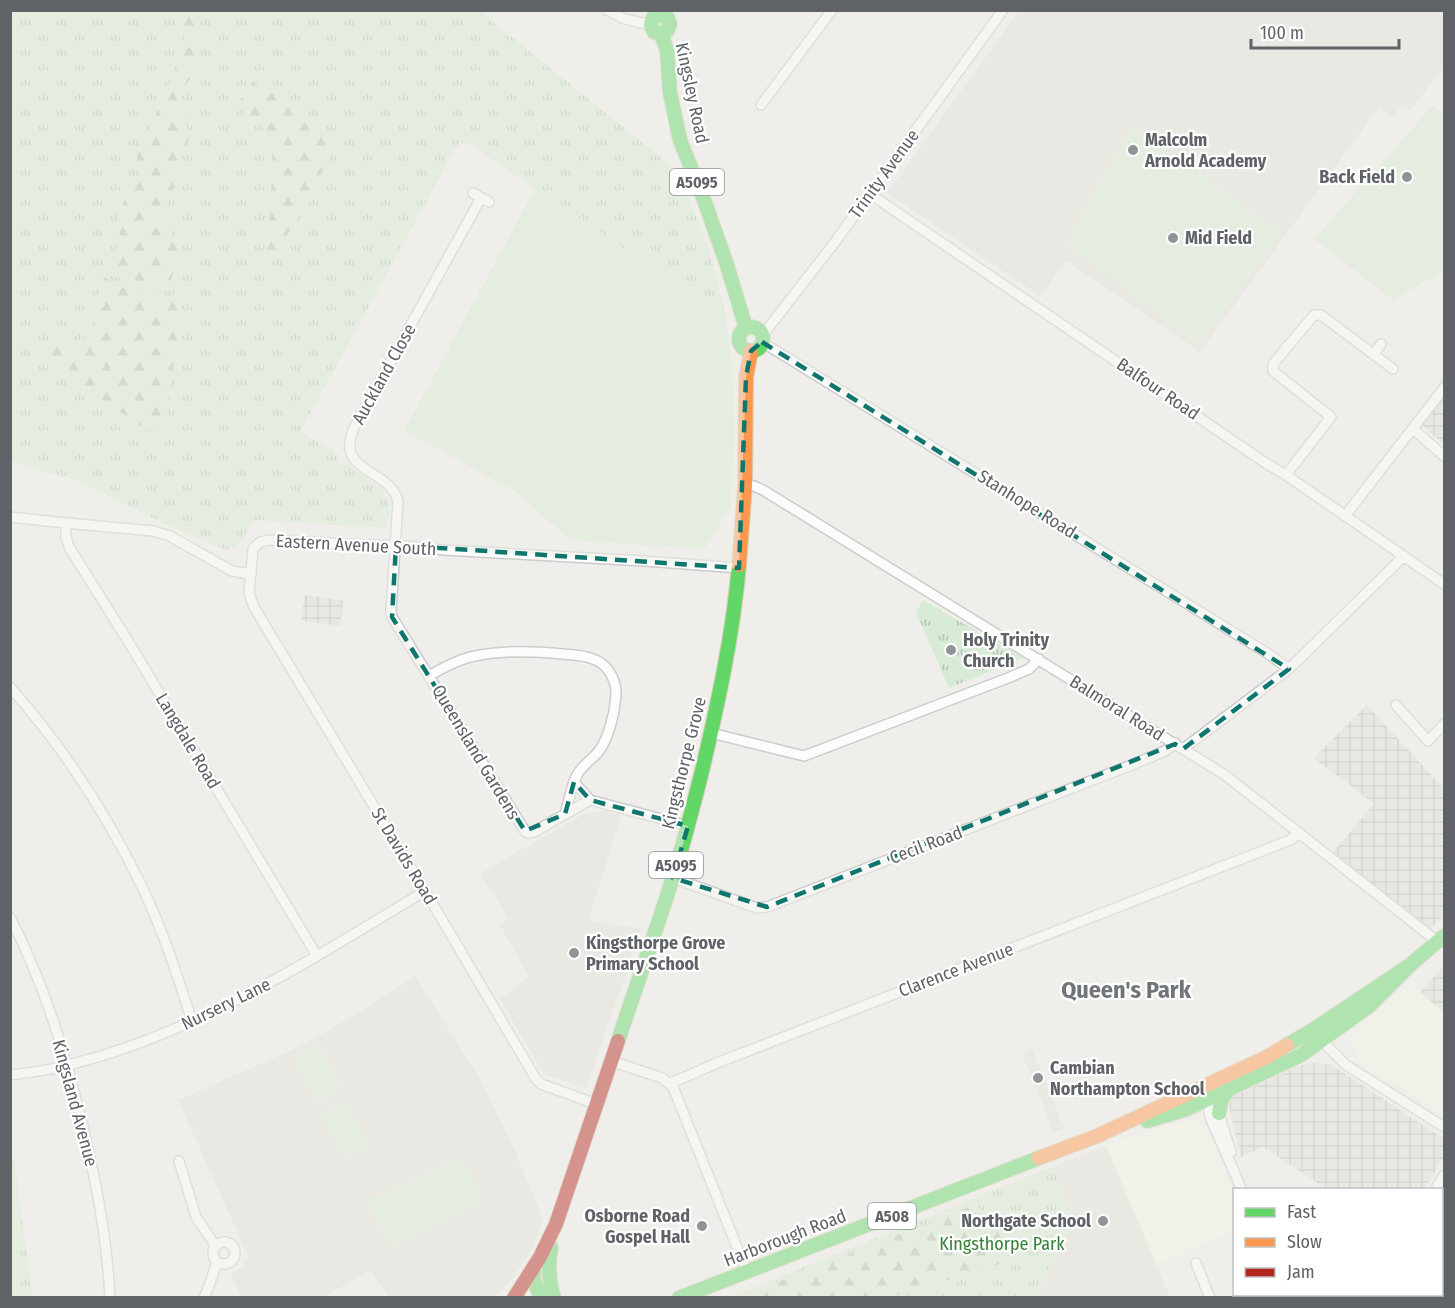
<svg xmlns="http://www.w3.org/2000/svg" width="1455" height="1308" font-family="'Fira Sans Condensed',sans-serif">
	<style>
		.commercial { fill: #f7f3e4 }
		.industrial { fill: url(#industrial-grid) }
		.education { fill: #e2e0da }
		.grass { fill: url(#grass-tufts) }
		.forest { fill: url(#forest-firs) }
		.garden { fill: #d8ebd6 }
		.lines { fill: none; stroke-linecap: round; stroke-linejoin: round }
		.street-casing { stroke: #cbcccc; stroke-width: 12 }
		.fast-casing { stroke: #d7ceb8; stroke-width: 16 }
		.slow-casing { stroke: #d7ceb8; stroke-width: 16 }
		.jam-casing { stroke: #d7ceb8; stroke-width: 16 }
		.street { stroke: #fdfcfc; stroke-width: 9 }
		.fast { stroke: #63d668; stroke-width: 14 }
		.slow { stroke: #ff974d; stroke-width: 14 }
		.jam { stroke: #b3261e; stroke-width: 14 }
		.marked { fill: none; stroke: #0f766e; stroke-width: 4.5; stroke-dasharray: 12 8; stroke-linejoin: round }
		.poi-dot { fill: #919496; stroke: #fff; stroke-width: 2 }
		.labels { text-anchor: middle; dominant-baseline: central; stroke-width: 4.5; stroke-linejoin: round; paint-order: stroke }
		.shield { fill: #fff; stroke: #8f9295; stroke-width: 1.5 }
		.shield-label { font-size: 16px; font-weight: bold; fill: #5f6368 }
		.street-label { font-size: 18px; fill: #5f6368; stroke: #fff }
		.poi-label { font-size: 18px; font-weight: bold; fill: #5f6368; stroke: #fff; text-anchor: start }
		.park-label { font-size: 18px; fill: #348238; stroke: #fff }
		.district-label { font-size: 24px; font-weight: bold; fill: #70757a; stroke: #fff }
	</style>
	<defs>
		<pattern id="industrial-grid" width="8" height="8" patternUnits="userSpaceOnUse" patternTransform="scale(1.5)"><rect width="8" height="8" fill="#dfddda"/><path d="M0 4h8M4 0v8" fill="none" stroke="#b8b7b5"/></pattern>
		<pattern id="grass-tufts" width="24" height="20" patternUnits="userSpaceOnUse" patternTransform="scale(1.5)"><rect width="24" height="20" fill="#d8ebd6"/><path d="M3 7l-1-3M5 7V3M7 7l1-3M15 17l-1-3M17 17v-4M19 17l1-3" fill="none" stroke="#b2c2b1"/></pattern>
		<pattern id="forest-firs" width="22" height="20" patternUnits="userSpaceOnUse" patternTransform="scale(1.5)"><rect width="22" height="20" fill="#d8ebd6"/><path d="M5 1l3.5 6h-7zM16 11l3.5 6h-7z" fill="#b2c2b1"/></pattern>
	</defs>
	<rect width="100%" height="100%" fill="#efeeea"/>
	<path class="commercial" d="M1412 984 1444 1013V1115L1358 1060 1352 1044 1354 1034 1387 1002Z
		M1191 1120 1198 1122 1206 1126 1228 1184 1234 1194V1211L1230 1213 1234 1223V1231L1156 1264 1106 1146 1168 1125Z"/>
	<path class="industrial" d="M1444 374V445L1419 422Z
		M305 595 343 600 340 626 301 621Z
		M1367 705 1444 789V915L1427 932 1330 856 1374 804 1314 758Z
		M1444 966V1013L1420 992Z
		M1309 1063 1329 1064 1338 1069 1444 1139V1157L1424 1189H1327L1263 1147 1241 1157 1230 1112 1229 1104 1233 1096 1301 1065Z
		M1442 1281 1444 1283V1297H1381L1383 1295 1442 1294Z"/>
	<path class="education" d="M1019 11H1444V67L1410 111 1402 105 1393 117 1379 107 1200 352 1066 261 1040 296 887 193Z
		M604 811 621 816 588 921 641 929 586 1089 544 1074 500 999 529 977 500 925 509 919 480 874 524 848 586 813Z
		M415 976 479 1077 514 1149 543 1218 538 1233 532 1248 525 1261 507 1285 494 1297H388L370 1270 324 1297H242L230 1274 245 1266 243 1261 249 1258 178 1100 286 1053 320 1035 368 1007Z
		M1032 1049 1064 1128 1054 1132 1022 1054Z
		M1106 1146 1170 1297 1035 1298 1067 1232 1068 1211 1054 1166Z"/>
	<path class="grass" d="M10 11H481L493 22 678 171 708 246 726 317 472 146 459 142 300 432 339 454 340 459 337 461 340 465 348 464C368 485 390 482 390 517L387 519 386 528 253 520C246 532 241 548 226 550L159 521 76 480 11 462Z
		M923 600 1023 658 949 688 916 612Z
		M10 1151 15 1163 32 1297H11Z
		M1054 1166 1068 1211 1067 1232 1035 1297 728 1298Z"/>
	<path class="forest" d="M187 12H195L200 20 201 39 195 72 179 94 183 100 189 139 184 151 176 182 168 202V218L178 252 171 280 172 292 154 287 134 284 107 273 119 242 120 229 118 221 121 207 128 194 136 185 140 177 137 155 162 101 183 48 185 35 184 20Z
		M253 81 261 88 280 97 316 128 330 136 336 143 330 158 279 250H267C268 231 276 150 270 138 264 126 251 117 240 109L241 98Z
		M104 277C126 291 149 295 174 299L180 315 167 417 164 429 157 430 145 429 53 367 50 360 53 343 62 346 73 344 87 336 96 325 99 294Z
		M974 1205 1023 1238 1004 1263 892 1297H741Z"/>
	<path class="garden" d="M1433 105 1444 115V270L1393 300 1314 239Z
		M1133 125 1281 233 1198 346 1066 243Z
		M535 189 726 317 732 366 733 404 734 439 730 508 704 549 570 540 515 491 404 431Z
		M319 1044 341 1090 316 1102 293 1056Z
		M346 1101 368 1145 343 1157 321 1114Z
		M462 1157 483 1203 389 1246 368 1200Z"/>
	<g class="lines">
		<defs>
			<path id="street" d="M607 10 625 19 651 25
				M761 105 832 10
				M473 193 489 202
				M870 194 1267 464 1286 475 1444 584
				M481 198 355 426C332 473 389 467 398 501L391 611 392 617 525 831 528 833 534 832 590 800 688 826
				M762 336 835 242 1003 10
				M762 342 1267 653 1289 669
				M1374 354 1381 344
				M1413 429 1444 456
				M1286 475 1331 417 1273 371V364L1314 315H1321L1393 369
				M745 485 754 486 763 490 1225 775 1438 942
				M1345 516 1444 388
				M10 517 66 523 153 531 170 536 182 543 232 571 251 574
				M66 523V537L69 547 128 641 317 956
				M429 676C442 668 456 661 470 657 500 650 532 651 562 654 572 655 583 655 593 659 606 663 615 677 616 691 616 708 609 738 599 751 592 760 582 765 577 775 571 786 569 801 565 814
				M10 687C64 748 108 816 143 889 163 931 178 977 192 1021
				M1396 705 1428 741 1444 724
				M711 733 804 756 1008 678 1029 669 1039 659
				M1183 749 1289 669 1404 556
				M574 782 590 800
				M673 878 757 908 767 907 1134 764 1165 751 1175 743
				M10 917C41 977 62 1042 78 1107 94 1169 107 1233 110 1298
				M1320 1039 1346 1065 1444 1127
				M611 1061 662 1078 673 1087 747 1272
				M10 1075C27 1073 44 1071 60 1067 193 1036 309 961 425 891
				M671 1083 717 1063 1262 851 1290 840 1300 833
				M1211 1098 1209 1111 1210 1117 1242 1190
				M596 1104 541 1084 536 1079 434 906 254 607 249 593 253 549 260 542 269 540 364 545H396L444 550 644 561 739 568
				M1218 1111 1231 1152
				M179 1161 196 1217 215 1245
				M1435 1190 1444 1175
				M213 1253a11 11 0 1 1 22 0a11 11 0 1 1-22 0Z
				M1196 1263 1210 1298
				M204 1298 210 1283 217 1262
				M1242 1298 1249 1294
				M1370 1298 1371 1294"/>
			<path id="fast" d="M661 34 667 31 670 24 667 17 660 14 653 18 651 25 654 32 661 34 667 50 670 93 680 140 704 200 726 262 746 328
				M739 339a12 12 0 1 1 24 0a12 12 0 1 1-24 0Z
				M618 1041C636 986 656 932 673 877 684 842 693 807 702 771 718 703 733 635 739 565
				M1287 1045 1313 1030 1410 965
				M1219 1113 1221 1100 1229 1089
				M1147 1121 1187 1109 1301 1055 1369 1006 1410 965 1444 936
				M551 1247C548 1265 548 1280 554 1298
				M534 1269 533 1279 541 1298
				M679 1298 1039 1158"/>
			<path id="slow" d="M739 565 745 485 746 377 751 351
				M1039 1158 1097 1136 1267 1057 1287 1045"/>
			<path id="jam" d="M514 1298 540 1257 556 1224 618 1041"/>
		</defs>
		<use href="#street" class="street-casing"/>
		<use href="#fast" class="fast-casing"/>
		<use href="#slow" class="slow-casing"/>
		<use href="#jam" class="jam-casing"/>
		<use href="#street" class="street"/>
		<use href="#fast" class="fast"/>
		<use href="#slow" class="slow"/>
		<use href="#jam" class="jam"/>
	</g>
	<path d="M0 0H1455V1308H0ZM762 342 1289 669 1183 749 1175 744 767 907 673 878 688 826 590 800 574 782 565 814 525 831 392 617 396 545 739 568 746 377 751 351Z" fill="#efeeea" fill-opacity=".55" fill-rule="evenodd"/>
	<path class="marked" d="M762 342 1289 669 1183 749 1175 744 767 907 673 878 688 826 590 800 574 782 565 814 525 831 392 617 396 545 739 568 746 377 751 351Z"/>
	<g class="poi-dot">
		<circle cx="1133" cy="150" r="6"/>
		<circle cx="1407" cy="177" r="6"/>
		<circle cx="1173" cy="238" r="6"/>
		<circle cx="951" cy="650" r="6"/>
		<circle cx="574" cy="953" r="6"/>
		<circle cx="1038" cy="1078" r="6"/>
		<circle cx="1103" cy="1221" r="6"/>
		<circle cx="702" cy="1226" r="6"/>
	</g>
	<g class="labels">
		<g class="shield">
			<rect x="670" y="169" width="54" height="26" rx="4.5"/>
			<rect x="649" y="852" width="54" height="26" rx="4.5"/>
			<rect x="868" y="1203" width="48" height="26" rx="4.5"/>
		</g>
		<g class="shield-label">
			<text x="697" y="182">A5095</text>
			<text x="676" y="865">A5095</text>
			<text x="892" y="1216">A508</text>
		</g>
		<g class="street-label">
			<text transform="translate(692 93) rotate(78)">Kingsley Road</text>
			<text transform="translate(884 174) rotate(-54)">Trinity Avenue</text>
			<text transform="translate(384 374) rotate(-61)">Auckland Close</text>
			<text transform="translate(1158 389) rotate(34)">Balfour Road</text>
			<text transform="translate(1027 504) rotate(32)">Stanhope Road</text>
			<text transform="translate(356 545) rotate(3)">Eastern Avenue South</text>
			<text transform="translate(1117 708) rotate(32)">Balmoral Road</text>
			<text transform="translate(188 741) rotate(59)">Langdale Road</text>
			<text transform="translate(476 752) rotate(59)">Queensland Gardens</text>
			<text transform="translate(684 763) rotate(-76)">Kingsthorpe Grove</text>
			<text transform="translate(926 845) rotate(-21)">Cecil Road</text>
			<text transform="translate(404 856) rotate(59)">St Davids Road</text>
			<text transform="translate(956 970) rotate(-21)">Clarence Avenue</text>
			<text transform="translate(226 1004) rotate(-26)">Nursery Lane</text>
			<text transform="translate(75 1103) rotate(75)">Kingsland Avenue</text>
			<text transform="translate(785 1238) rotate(-21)">Harborough Road</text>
		</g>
		<g class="poi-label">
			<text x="1145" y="140">Malcolm<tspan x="1145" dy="21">Arnold Academy</tspan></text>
			<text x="1395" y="177" text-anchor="end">Back Field</text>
			<text x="1185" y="238">Mid Field</text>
			<text x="963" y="640">Holy Trinity<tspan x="963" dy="21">Church</tspan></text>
			<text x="586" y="943">Kingsthorpe Grove<tspan x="586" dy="21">Primary School</tspan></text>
			<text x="1050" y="1068">Cambian<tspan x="1050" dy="21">Northampton School</tspan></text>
			<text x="690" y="1216" text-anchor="end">Osborne Road<tspan x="690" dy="21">Gospel Hall</tspan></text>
			<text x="1091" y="1221" text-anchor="end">Northgate School</text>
		</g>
		<g class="park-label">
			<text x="1002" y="1244">Kingsthorpe Park</text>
		</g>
		<g class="district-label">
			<text x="1126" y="990">Queen's Park</text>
		</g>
	</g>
	<rect width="1455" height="1308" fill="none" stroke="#5f6368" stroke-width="24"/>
	<rect x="1233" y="1188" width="210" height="108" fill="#ffffff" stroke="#bfc1c3" stroke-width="1.5"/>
	<rect x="1245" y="1208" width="30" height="9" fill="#63d668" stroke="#bfc1c3" stroke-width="1.5"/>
	<text x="1287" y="1218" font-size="18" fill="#5f6368">Fast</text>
	<rect x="1245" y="1238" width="30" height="9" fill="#ff974d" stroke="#bfc1c3" stroke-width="1.5"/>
	<text x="1287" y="1248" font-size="18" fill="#5f6368">Slow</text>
	<rect x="1245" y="1268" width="30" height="9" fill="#b3261e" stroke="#bfc1c3" stroke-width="1.5"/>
	<text x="1287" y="1278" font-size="18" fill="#5f6368">Jam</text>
	<path d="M1251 39v9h148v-9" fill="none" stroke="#5f6368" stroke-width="3"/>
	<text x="1260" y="39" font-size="18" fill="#5f6368" stroke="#ffffff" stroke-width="4.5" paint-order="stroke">100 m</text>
</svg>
